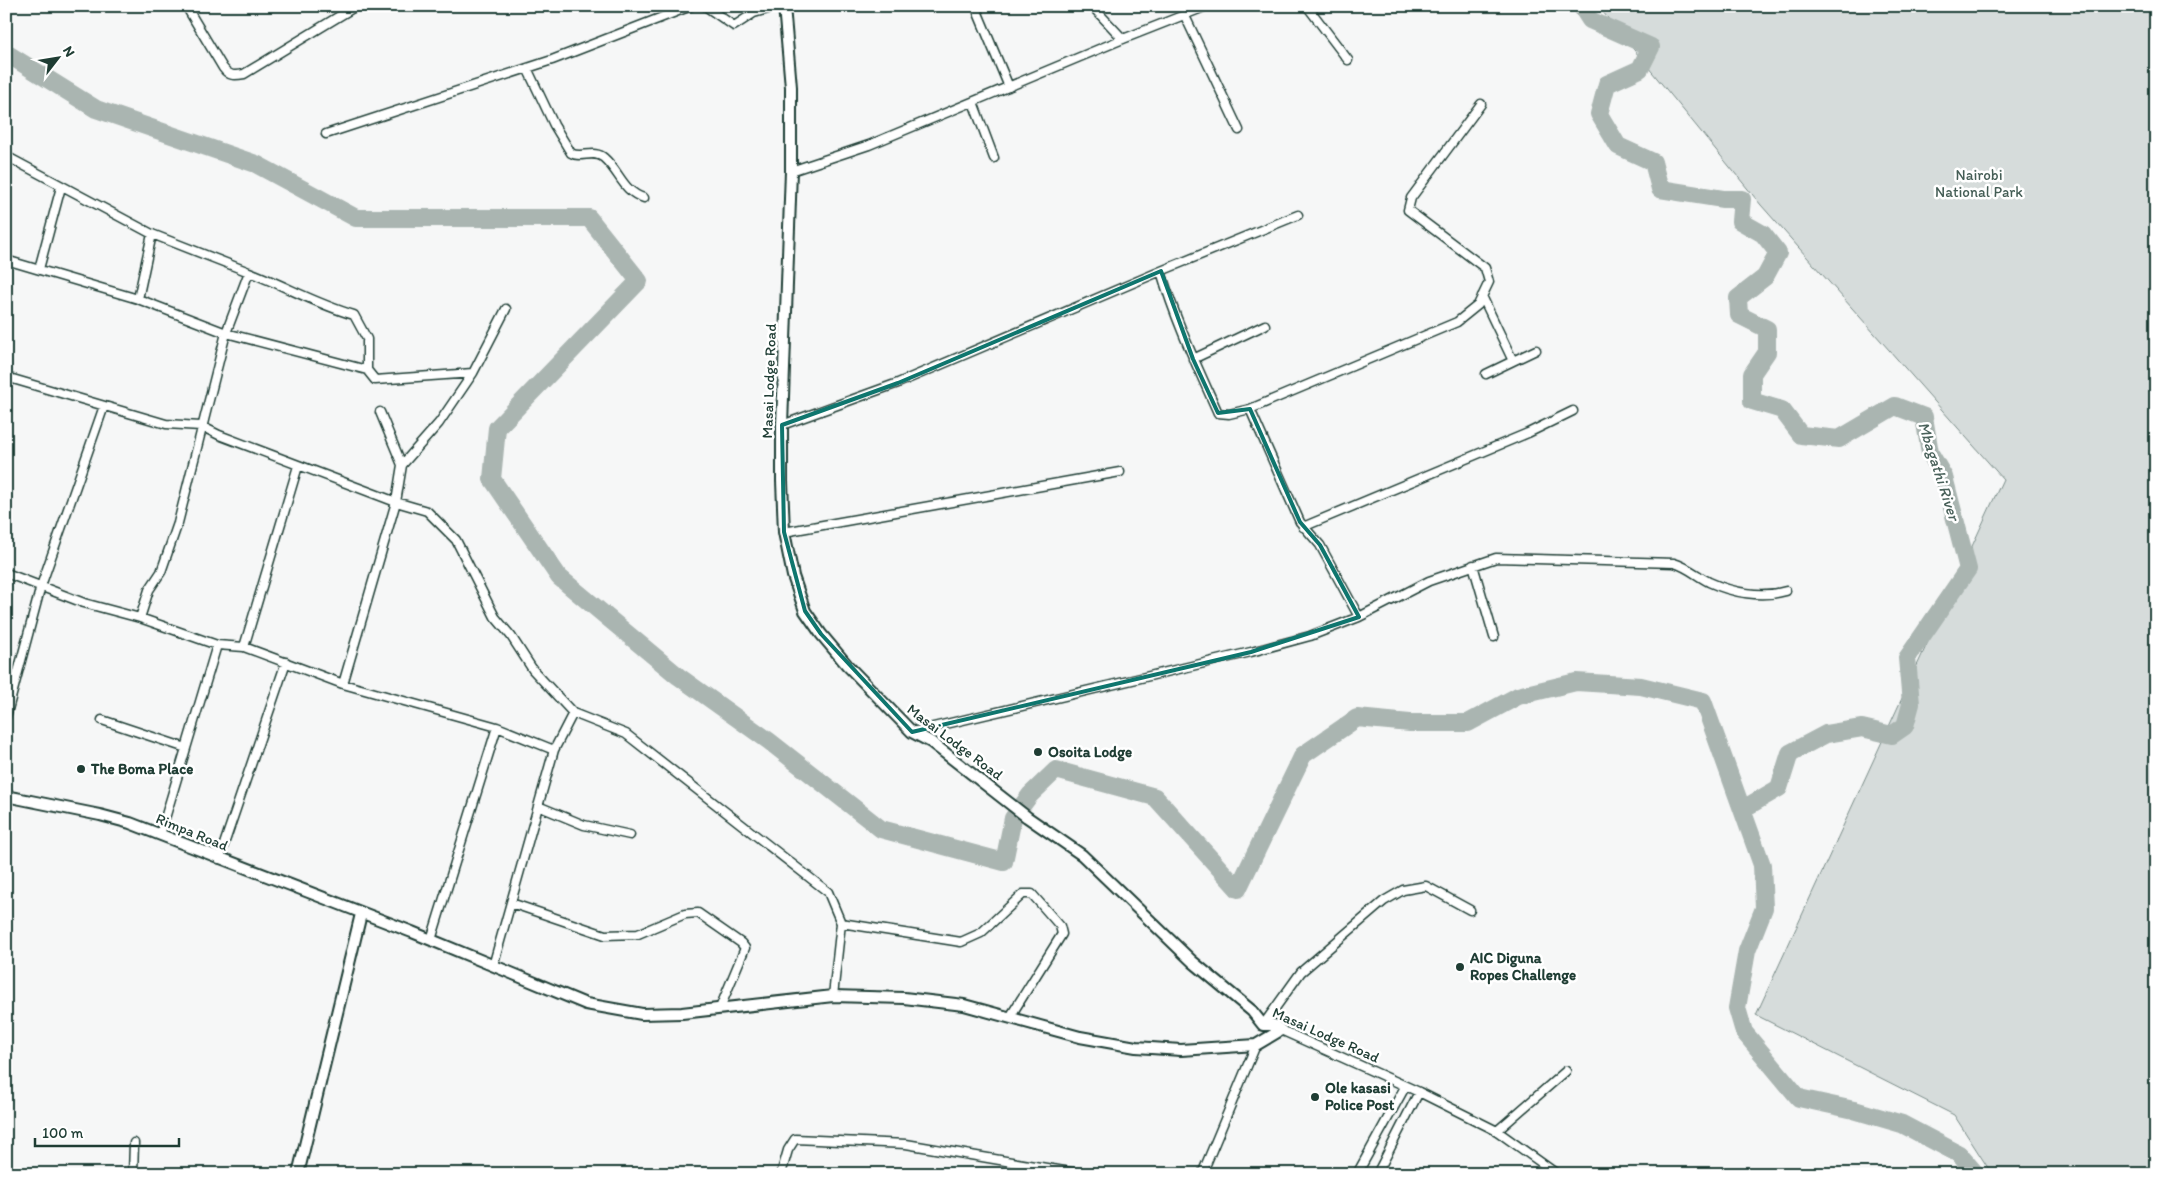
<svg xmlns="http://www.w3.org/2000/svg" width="2162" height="1180" font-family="Itim,sans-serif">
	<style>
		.green { fill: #d6dcdb; stroke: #7a8c88 }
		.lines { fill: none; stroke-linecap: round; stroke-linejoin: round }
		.river { stroke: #aab5b1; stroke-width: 18 }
		.street-casing { stroke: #1f3d34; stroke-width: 11 }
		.secondary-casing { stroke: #1f3d34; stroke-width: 14 }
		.street { stroke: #fff; stroke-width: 8 }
		.secondary { stroke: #fff; stroke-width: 10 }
		.marked { fill: none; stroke: #0f766e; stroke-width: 4; stroke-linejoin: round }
		.poi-dot { fill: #1f3d34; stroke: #fff; stroke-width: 2 }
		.labels { text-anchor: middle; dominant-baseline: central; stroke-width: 5; stroke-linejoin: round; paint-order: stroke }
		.park-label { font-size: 15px; fill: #445d55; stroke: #fff }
		.street-label { font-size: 15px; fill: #1f3d34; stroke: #fff }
		.poi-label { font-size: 15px; font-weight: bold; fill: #1f3d34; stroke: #fff; text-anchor: start }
		.water-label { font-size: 16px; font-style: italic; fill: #49615a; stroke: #fff }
	</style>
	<rect width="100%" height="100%" fill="#f6f7f7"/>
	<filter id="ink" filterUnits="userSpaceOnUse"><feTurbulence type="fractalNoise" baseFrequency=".02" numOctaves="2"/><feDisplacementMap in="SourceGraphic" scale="10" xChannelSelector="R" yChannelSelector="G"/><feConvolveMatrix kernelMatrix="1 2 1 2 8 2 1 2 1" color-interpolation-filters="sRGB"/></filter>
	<g filter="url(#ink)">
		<path class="green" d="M1598 6H2156V1174H1992L1954 1115 1756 1015 2003 479 1761 205Z"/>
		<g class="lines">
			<path class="river" d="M1581 6 1590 20 1651 47 1640 69 1607 84 1599 114 1618 146 1653 162 1660 189 1723 199H1742L1740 221 1763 234 1778 253 1765 277 1738 298 1739 315 1767 329V352L1752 374V401L1782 410 1801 435 1839 439 1895 406 1924 417 1930 453 1944 477 1968 569 1907 658 1911 704 1905 726 1892 735 1862 728 1826 734 1790 753 1779 788 1743 809
				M6 53 96 109 256 164 356 218H589L639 281 497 428 492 479 559 577 678 676 769 741 881 829 1004 862 1013 818 1030 795 1056 770 1155 797 1238 889 1303 755 1357 718 1410 723H1468L1518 696 1576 682 1641 686 1703 701 1762 865 1764 908 1747 951 1737 1008 1744 1032 1799 1098 1854 1110 1902 1124 1959 1154 1976 1174"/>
			<defs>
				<path id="street" d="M186 6 223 68C229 76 234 76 244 74L356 6
					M705 6 734 26 754 13 778 6
					M1092 6 1123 39
					M1307 6 1348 60
					M978 13 1009 87
					M1185 16 1239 130
					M527 68 554 125 571 153C580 159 595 149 604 158 620 172 622 191 644 198
					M973 102 994 158
					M326 134 552 60 691 6
					M6 156 152 234 249 272
					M791 171 869 145 1123 39 1207 6
					M6 260 138 299 226 333 367 370
					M39 269 61 187
					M1161 271 1298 215
					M1482 296 1513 361 1536 350
					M138 299 152 234
					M1193 359 1265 325
					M1486 374 1513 361
					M6 377 166 424 201 426 219 435 396 502 343 684
					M1250 409 1300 522 1320 545 1359 617
					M380 412 402 465 396 502 427 511 456 540 495 617 511 636 533 670 573 713 626 734 828 892 841 923 833 996
					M782 425 898 383 1161 271C1175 320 1197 366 1218 413L1229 414 1250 409 1457 322 1478 305 1489 282 1485 268 1408 210 1411 198 1481 104
					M402 465 439 423 473 373
					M1303 527 1528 433 1573 411
					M784 532 1120 472
					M1473 565 1494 637
					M6 573 84 603 140 618 217 645 244 647 343 684 497 727 554 750 493 966
					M140 618 149 590 161 572 178 523 226 333 249 272C286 286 316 304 354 315L367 339V370L375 380 473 373 506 309
					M244 647 298 466
					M6 717 41 586 104 406
					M102 720 186 748
					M912 732 1251 652 1310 636 1359 617 1429 581 1496 558 1674 563C1688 567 1697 576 1709 582 1733 593 1761 598 1786 591
					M554 750 573 713
					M538 806 584 825 630 835
					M160 835 217 645
					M219 859 286 662
					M511 903 605 935 638 934 685 914 698 913 741 943 745 948 720 1008
					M841 923 961 942 981 933 1023 894H1032L1060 926 1062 934 1010 1017
					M431 940 497 727
					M1263 1025 1301 972 1384 901 1403 890 1426 886 1470 910
					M1281 1030 1419 1092 1497 1131 1557 1174
					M1497 1131 1566 1071
					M133 1174 134 1143
					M781 1174 788 1150 795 1139 906 1144 1082 1174
					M1202 1174 1256 1045
					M1357 1174 1405 1087
					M1377 1174 1419 1092"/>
				<path id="secondary" d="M6 796 100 815 130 823 412 932 586 1004 642 1014 682 1013 833 996 904 998 964 1005 1080 1037 1136 1047 1181 1050 1256 1045 1281 1030 1274 1025H1263L1252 1011 1193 962 1082 855 1027 817 931 742 912 732 847 665 821 634 805 611 793 576 784 532 782 481V425L791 171V87L784 6
					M298 1174 361 914"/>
			</defs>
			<use href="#street" class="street-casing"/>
			<use href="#secondary" class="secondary-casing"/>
			<use href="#street" class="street"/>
			<use href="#secondary" class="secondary"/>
		</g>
	</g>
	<path class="marked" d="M1161 271 1193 359 1218 413 1250 409 1300 522 1320 545 1359 617 1251 652 912 732 821 634 805 611 784 532 782 425 898 383Z"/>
	<g class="poi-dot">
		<circle cx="1038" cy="752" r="5"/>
		<circle cx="81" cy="769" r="5"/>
		<circle cx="1460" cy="967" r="5"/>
		<circle cx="1315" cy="1097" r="5"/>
	</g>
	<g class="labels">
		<g class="park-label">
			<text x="1979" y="175">Nairobi<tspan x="1979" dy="17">National Park</tspan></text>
		</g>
		<g class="street-label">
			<text transform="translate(769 381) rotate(-88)">Masai Lodge Road</text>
			<text transform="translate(955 742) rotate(37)">Masai Lodge Road</text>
			<text transform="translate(192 832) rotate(22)">Rimpa Road</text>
			<text transform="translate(1326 1035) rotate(24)">Masai Lodge Road</text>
		</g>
		<g class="poi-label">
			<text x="1048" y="752">Osoita Lodge</text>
			<text x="91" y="769">The Boma Place</text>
			<text x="1470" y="958">AIC Diguna<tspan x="1470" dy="17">Ropes Challenge</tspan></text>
			<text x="1325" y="1088">Ole kasasi<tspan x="1325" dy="17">Police Post</tspan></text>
		</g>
		<g class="water-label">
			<text transform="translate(1939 471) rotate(72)">Mbagathi River</text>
		</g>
	</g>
	<rect width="2162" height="1180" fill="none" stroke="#fff" stroke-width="25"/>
	<rect x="12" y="12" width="2137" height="1155" fill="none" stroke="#1f3d34" stroke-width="2" filter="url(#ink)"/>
	<g transform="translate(58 58) rotate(59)" stroke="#ffffff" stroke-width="4" paint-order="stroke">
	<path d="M0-4L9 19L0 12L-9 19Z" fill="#1f3d34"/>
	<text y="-8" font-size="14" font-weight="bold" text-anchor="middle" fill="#1f3d34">N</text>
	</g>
	<path d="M35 1138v8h144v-8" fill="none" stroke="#1f3d34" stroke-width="2.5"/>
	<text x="42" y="1138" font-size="15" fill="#1f3d34" stroke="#ffffff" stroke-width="4" paint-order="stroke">100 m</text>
</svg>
